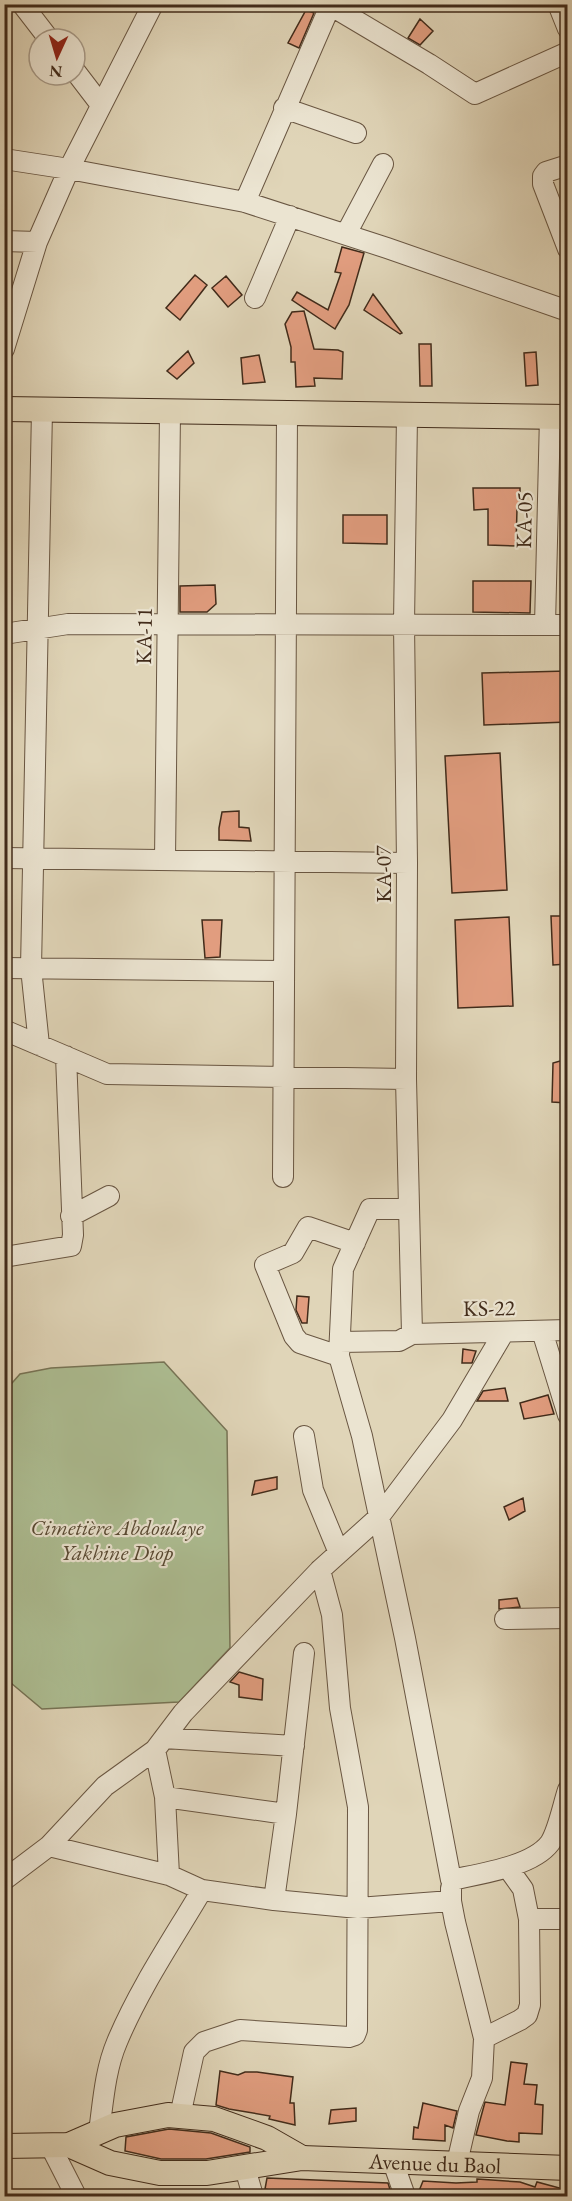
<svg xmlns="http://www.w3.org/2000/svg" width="572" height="2201" font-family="'EB Garamond',serif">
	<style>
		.green { fill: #adbe93; stroke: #777456; stroke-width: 1.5 }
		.building { fill: #e19d7f; stroke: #412b1a; stroke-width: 1.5 }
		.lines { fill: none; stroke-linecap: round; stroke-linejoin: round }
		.minor-casing { stroke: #695642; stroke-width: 22 }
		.major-casing { stroke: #412b1a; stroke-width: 26 }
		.minor { stroke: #ebe4d1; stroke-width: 20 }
		.major { stroke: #e0d5b8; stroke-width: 24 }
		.labels { text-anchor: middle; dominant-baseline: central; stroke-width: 4.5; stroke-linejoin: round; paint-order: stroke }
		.street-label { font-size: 22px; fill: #412b1a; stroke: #ebe4d1 }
		.park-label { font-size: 22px; font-style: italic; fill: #574832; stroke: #ebe4d1 }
	</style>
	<rect width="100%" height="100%" fill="#e0d5b8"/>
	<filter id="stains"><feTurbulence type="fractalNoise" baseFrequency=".00333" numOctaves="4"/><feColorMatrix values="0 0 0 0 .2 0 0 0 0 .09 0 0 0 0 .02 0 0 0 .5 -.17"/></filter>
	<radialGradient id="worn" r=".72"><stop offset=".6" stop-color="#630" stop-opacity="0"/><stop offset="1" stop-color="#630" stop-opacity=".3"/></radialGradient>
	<path class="green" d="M164 1362 227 1431 230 1648 179 1702 42 1709 5 1678V1391L20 1374 51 1368Z"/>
	<path class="building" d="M306 10 314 13 299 48 288 43Z
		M420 19 433 31 420 45 408 38Z
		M342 247 364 253 349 305 335 329 292 300 297 292 328 310 341 273 335 272Z
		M195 275 207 285 180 320 166 308Z
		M226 276 242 295 228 307 212 288Z
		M373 294 402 333 400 334 364 310Z
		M304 311 314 349 338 350 343 352 342 379 314 378 315 386 296 387 295 362H291V347L285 324 292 312Z
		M419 344H431L432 386H420Z
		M188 351 194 363 177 379 167 371Z
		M536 352 538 385 526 386 524 353Z
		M259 355 265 382 243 384 241 358Z
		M473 488H520V509H517L516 546 488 545V509L474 510Z
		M343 515H387V544L343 543Z
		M473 581H531L530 613 473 612Z
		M215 585 216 604 207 612H180V586Z
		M567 671V722L484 725 482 673Z
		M500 753 507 890 452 893 445 756Z
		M239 811V827L249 828 251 841 219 840V828L222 812Z
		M551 916H567V964L553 965Z
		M509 917 513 1006 458 1008 455 920Z
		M202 920H222L220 957 205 958Z
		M567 1059V1103L552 1102 553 1063Z
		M297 1296 309 1297 307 1323H302L296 1310Z
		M463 1349 476 1351 472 1363H462Z
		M505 1388 508 1401H477L483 1391Z
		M548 1395 554 1414 524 1419 520 1403Z
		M277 1477V1489L252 1495 255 1481Z
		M523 1498 525 1511 509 1520 504 1507Z
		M517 1598 520 1607 499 1609V1600Z
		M239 1672 263 1679 262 1700 239 1697V1685L230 1682Z
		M511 2062 527 2064 524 2084 537 2085 535 2104 543 2105 542 2134 519 2133V2142L507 2141 476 2135 485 2102 505 2105Z
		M220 2071 238 2075 245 2072H257L293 2077 290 2103H294L295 2125 269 2119 270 2116 229 2109 216 2105Z
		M423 2103 457 2111 453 2128 445 2125V2141L413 2139 414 2127 418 2128Z
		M356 2108V2121L329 2124 331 2110Z
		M169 2129 211 2133 250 2147V2152L206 2159H161L125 2151 126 2137Z
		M267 2178 388 2183 392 2196H298L265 2189Z
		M477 2179 520 2182 535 2187 537 2182 567 2190V2196H417L423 2181 456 2183 477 2182Z"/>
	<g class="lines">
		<defs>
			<path id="minor" d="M22 4 49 39
				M328 4 429 64 475 94 568 52
				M558 4 568 29
				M75 71 101 105
				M284 108 356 133
				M4 159 69 169 245 202 387 248 568 311
				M568 165 546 172 543 176V184L568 249
				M245 202 330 6
				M346 234 383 164
				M4 241 37 242
				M255 298 290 216
				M4 349 37 242 69 169 153 4
				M407 415 404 624 407 863 406 1079 412 1334
				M545 625 550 416
				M4 634 68 624 568 625
				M4 858 407 863
				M165 860 170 412
				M4 968 284 971
				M4 1030 107 1074 406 1079
				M39 1045 31 968 42 410
				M283 1177 287 413
				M409 1209H370L343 1269 339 1356 362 1436 405 1638 451 1880C478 1874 532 1867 550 1843 558 1831 563 1805 568 1790
				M71 1216 109 1196
				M4 1257 71 1246 73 1235 66 1056
				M542 1331 568 1415
				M340 1342 399 1341 412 1334 568 1330
				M339 1356 300 1343 294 1336 265 1265 293 1253 308 1227 355 1243
				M304 1436 313 1490 339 1553
				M505 1619 568 1618
				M164 1738 294 1746
				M155 1750 165 1797 286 1814
				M165 1797 169 1875
				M49 1846 169 1875 202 1890 274 1900 358 1908 451 1901
				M4 1880 49 1846 105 1786 155 1750 183 1713 320 1570 379 1517 452 1420 504 1332
				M451 1888V1901L455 1922 484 2038 482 2078 469 2111 457 2163
				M274 1900 286 1814 304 1653
				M529 1919H568
				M484 2038 520 2020 527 2015 530 2005 529 1919 523 1889 508 1868
				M180 2116 194 2052 204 2042 240 2030 349 2037 355 2035 357 2030 358 1807 340 1708 332 1615 320 1570
				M99 2132C103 2103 105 2070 117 2042 139 1989 173 1939 202 1890
				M50 2145 76 2196
				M393 2162 405 2196
				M245 2168 253 2196"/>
			<g id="major">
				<path d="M4 409 568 417"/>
				<path id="s1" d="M69 2145 110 2163 160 2173H207L302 2158 568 2168"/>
				<path d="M4 2146 69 2145 115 2125 168 2115 214 2119 267 2138 302 2158"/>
			</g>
		</defs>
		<use href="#minor" class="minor-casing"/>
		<use href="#major" class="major-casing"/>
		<use href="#minor" class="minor"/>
		<use href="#major" class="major"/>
	</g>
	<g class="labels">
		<g class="street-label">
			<text transform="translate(524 520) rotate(-89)">KA-05</text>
			<text transform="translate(144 636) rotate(-89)">KA-11</text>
			<text transform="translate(383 874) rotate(-90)">KA-07</text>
			<text transform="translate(489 1308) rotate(-1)">KS-22</text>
			<text stroke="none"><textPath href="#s1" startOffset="372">Avenue du Baol</textPath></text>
		</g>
		<g class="park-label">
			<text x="117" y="1527">Cimetière Abdoulaye<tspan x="117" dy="25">Yakhine Diop</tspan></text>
		</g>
	</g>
	<rect width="572" height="2201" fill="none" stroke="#e0d5b8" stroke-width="24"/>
	<rect x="6" y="6" width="560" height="2189" fill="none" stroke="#412b1a" stroke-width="3"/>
	<rect x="12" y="12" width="548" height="2177" fill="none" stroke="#412b1a" stroke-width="1.5"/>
	<g transform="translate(57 57) rotate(184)"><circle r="28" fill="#ebe4d1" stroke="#a79a88" stroke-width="1.5"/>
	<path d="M0-4.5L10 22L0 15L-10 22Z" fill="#8f2418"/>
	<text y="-9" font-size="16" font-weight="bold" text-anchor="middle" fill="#412b1a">N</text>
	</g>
	<rect width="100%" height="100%" filter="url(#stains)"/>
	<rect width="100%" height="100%" fill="url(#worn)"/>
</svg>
